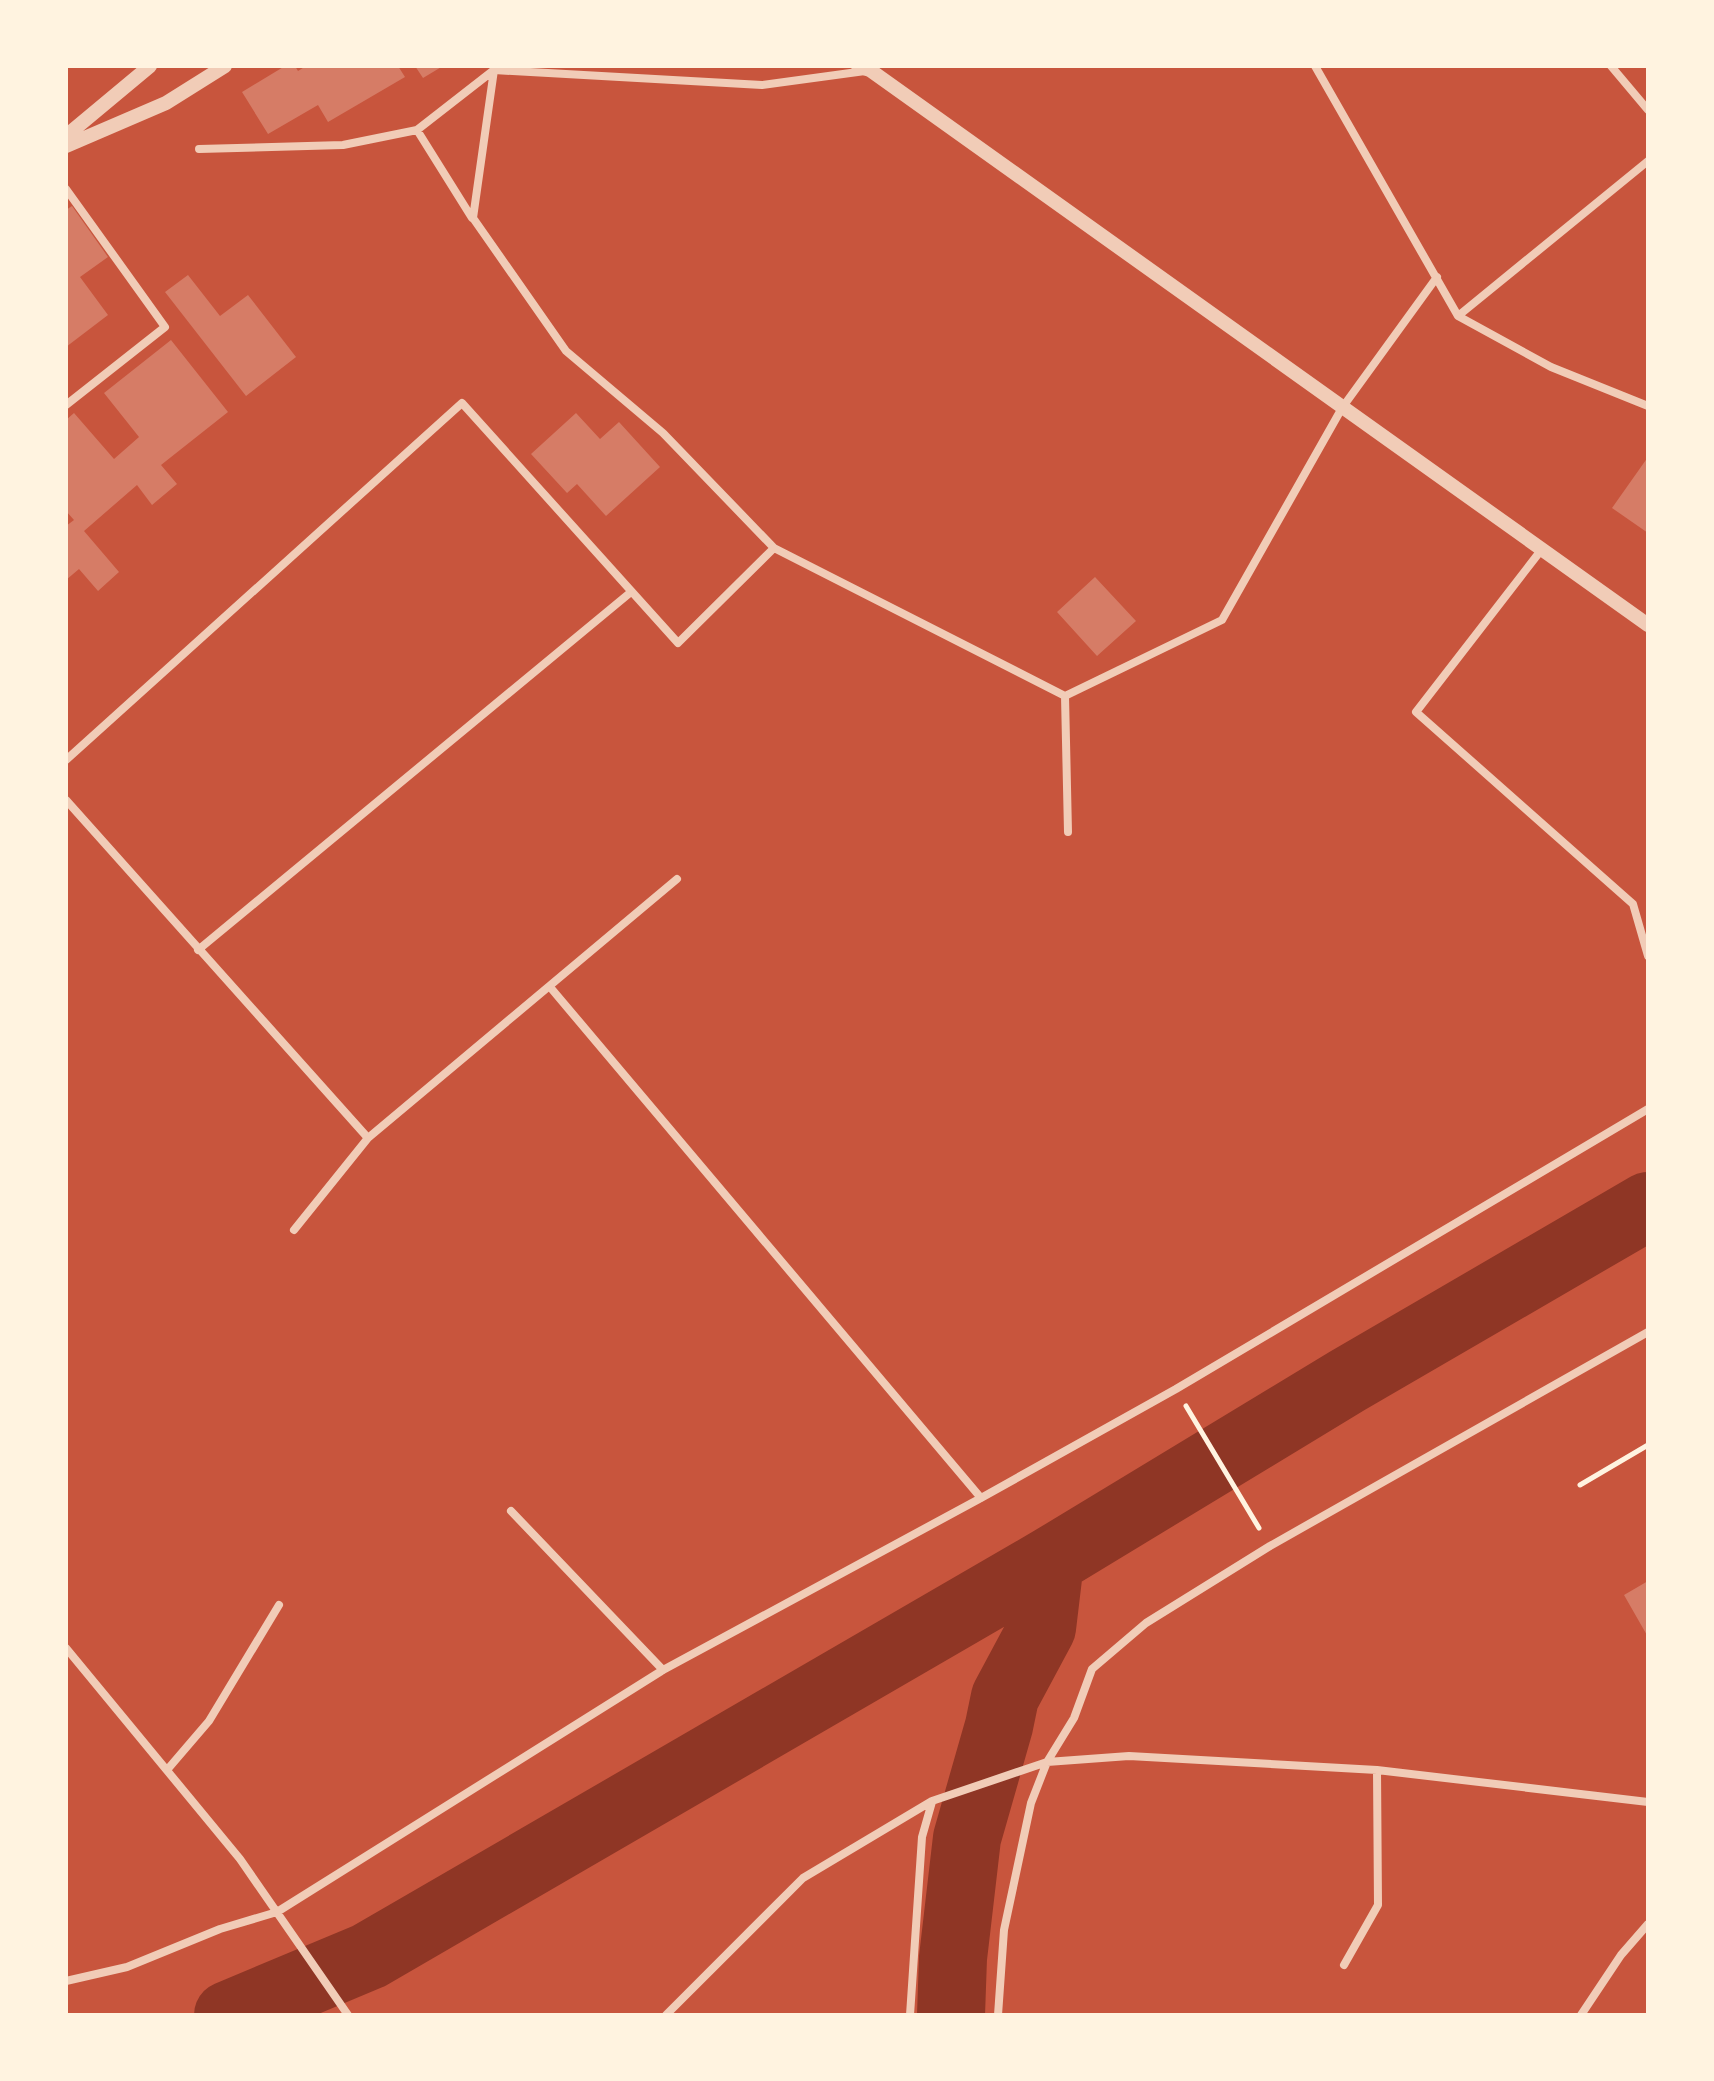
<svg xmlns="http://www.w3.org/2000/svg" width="1714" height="2081" font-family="Bitter,serif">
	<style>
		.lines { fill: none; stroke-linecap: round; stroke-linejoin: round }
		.river { stroke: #8f3625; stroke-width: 68 }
		.building { fill: #d67c66 }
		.path { stroke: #fff3e0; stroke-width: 5 }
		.minor { stroke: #f1ccb7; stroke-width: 8 }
		.tertiary { stroke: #f1ccb7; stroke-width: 14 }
	</style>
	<rect width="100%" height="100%" fill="#c8553d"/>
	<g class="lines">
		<path class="river" d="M228 2015 369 1956 1050 1561 1347 1381 1648 1206
			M951 2015 953 1958 967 1838 999 1726 1005 1697 1042 1628 1050 1561"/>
	</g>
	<path class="building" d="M285 66H295L298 71 306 66H398L405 77 328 122 318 105 268 134 242 92Z
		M415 66H443L423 78Z
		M72 206 108 257 80 277 108 315 66 347V210Z
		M188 275 220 316 248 295 296 357 246 396 165 292Z
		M171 340 228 412 161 465 177 484 152 505 137 485 84 531 119 572 98 591 79 569 66 580V526L74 520 66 511V420L74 413 114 459 139 437 104 393Z
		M576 413 600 439 619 422 660 467 606 516 577 484 567 493 531 454Z
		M1648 457V533L1612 508Z
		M1095 577 1136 621 1097 656 1057 612Z
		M1648 1581V1637L1624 1595Z"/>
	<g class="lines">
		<path class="path" d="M1186 1406 1259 1528
			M1580 1485 1648 1445"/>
		<path class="minor" d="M1315 66 1458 316 1551 367 1648 406
			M1611 66 1648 110
			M494 70 473 218 566 351 663 433 774 548 1065 696
			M417 130 472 218
			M199 149 343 145 417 130 494 70 762 85 865 71
			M66 189 165 327 66 405
			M1458 316 1648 161
			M1542 549 1416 712 1633 904 1648 956
			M66 760 462 403 678 643 774 548
			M66 800 368 1138
			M1068 832 1065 696 1222 620 1342 408 1437 277
			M198 950 631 592
			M550 987 981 1498
			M294 1230 368 1138 677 879
			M511 1511 663 1670
			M66 1648 240 1859 348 2015
			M167 1770 209 1721 279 1605
			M1344 1965 1378 1905 1377 1770
			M66 1981 127 1967 220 1929 277 1912 663 1670 981 1498 1176 1389 1648 1109
			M666 2015 803 1878 932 1801 1047 1762 1129 1756 1377 1770 1648 1802
			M910 2015 922 1837 932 1802
			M998 2015 1004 1930 1031 1803 1047 1762 1074 1718 1092 1669 1146 1623 1270 1546 1648 1332
			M1581 2015 1621 1955 1648 1924"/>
		<path class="tertiary" d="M858 66 870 70 1648 625
			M66 136 150 66
			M66 146 166 103 225 66"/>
	</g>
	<rect width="1714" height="2081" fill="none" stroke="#fff3e0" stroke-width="136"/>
</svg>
